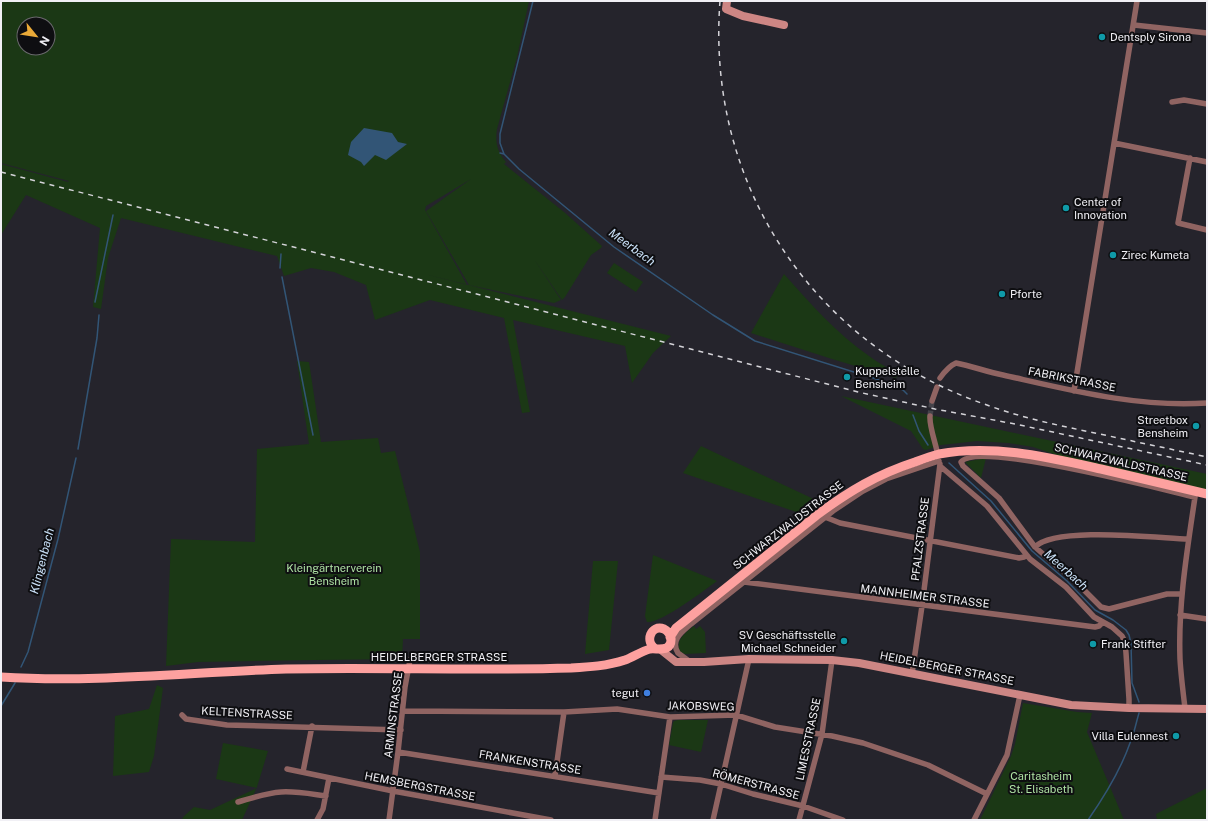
<svg xmlns="http://www.w3.org/2000/svg" width="1208" height="821" font-family="'Public Sans',sans-serif">
	<style>
		.green { fill: #1b3815; fill-rule: evenodd }
		.water { fill: #325576 }
		.lines { fill: none; stroke-linecap: round; stroke-linejoin: round }
		.stream { stroke: #325576; stroke-width: 1.5 }
		.street-tunnel { stroke: #44434a; stroke-width: 5.5; stroke-dasharray: 5.5 3; stroke-linecap: butt }
		.street { stroke: #906462; stroke-width: 5.5 }
		.secondary { stroke: #cd8684; stroke-width: 8 }
		.primary { stroke: #fda19f; stroke-width: 9 }
		.rail { stroke: #d4d3d8; stroke-width: 1.5; stroke-dasharray: 5 5; stroke-linecap: butt }
		.culture-dot { fill: #0f9aa8; stroke: #0e0e11; stroke-width: 1.5 }
		.shop-dot { fill: #3f7fe0; stroke: #0e0e11; stroke-width: 1.5 }
		.labels { text-anchor: middle; dominant-baseline: central; stroke-width: 4; stroke-linejoin: round; paint-order: stroke }
		.poi-label { font-size: 11px; fill: #f1f0f5; stroke: #0e0e11; text-anchor: start }
		.street-label { font-size: 11px; fill: #f1f0f5; stroke: #0e0e11 }
		.park-label { font-size: 11px; fill: #aee1a3; stroke: #0e0e11 }
		.water-label { font-size: 12px; font-style: italic; fill: #cae1f8; stroke: #0e0e11 }
	</style>
	<rect width="100%" height="100%" fill="#25242c"/>
	<path class="green" d="M1 1H529L517 57 497 129C495 142 497 151 506 162L504 164 564 212 602 246 601 248 591 255 565 297 562 300 534 259 561 300 554 303 469 285 426 211 471 179 426 206 425 210 467 285 425 274 671 336 653 353 632 383 625 346 513 320 530 412 522 413 504 318 430 300 375 320 366 285 334 272 311 268 284 276 277 256 121 218 108 258 101 309 93 307 100 228 26 195 1 235V164L68 182 69 181 1 163ZM24 24H48V48H24Z
		M614 263 643 282 636 292 607 273Z
		M784 274C810 303 837 334 869 356 878 363 889 368 898 374L896 378 832 359 751 333Z
		M297 361 309 362 321 442 378 438 381 453 395 451 420 552V639H403L402 659 316 660 198 662 166 666 171 539 255 542 257 449 309 444Z
		M841 396 1207 474V491L1060 456 1033 447 1008 443 977 441 941 445 926 450 923 449 911 431Z
		M701 446 820 502 805 515 683 473Z
		M986 458 981 478 965 462Z
		M653 555 717 581C705 590 660 624 647 622L645 616Z
		M593 561H618L609 650 585 654Z
		M694 626 696 629 700 626 705 632 706 653 685 654 680 652C675 640 685 633 694 626Z
		M157 685 163 688 154 756 149 772 113 776 115 716 149 709Z
		M1023 703 1077 712 1092 713 1087 732 1124 820H980L1011 756 1015 744Z
		M678 720H708L701 752 669 745 673 723 674 721Z
		M223 743 268 751 257 787 242 820H182L183 817 194 807 210 810 257 788 216 779Z
		M1207 788V820H1157L1156 814Z"/>
	<path class="water" d="M364 128 392 133 398 142 407 144 386 160 375 155 364 166 361 162 348 155 351 142Z"/>
	<g class="lines">
		<path class="stream" d="M533 1 500 134V143L504 154 519 169 614 247 713 315 755 341 889 383 903 390 907 394
			M500 153 504 154
			M280 268 281 254
			M282 277 313 435
			M95 302 113 215
			M913 415 919 431 928 445
			M78 449 97 338 99 315
			M949 463 991 501 1032 551 1067 581 1095 610 1113 620 1126 630 1129 635 1131 643 1132 683 1139 702
			M21 667 28 652 58 539 76 458
			M1 706 15 683
			M1088 820C1104 797 1121 769 1130 743 1134 734 1136 723 1139 713"/>
		<path class="street-tunnel" d="M930 416 932 401"/>
		<path class="street" d="M1134 25 1207 33
			M1172 102 1184 100 1207 104
			M1114 143 1207 162
			M1190 158 1178 223 1207 230
			M940 378C945 371 949 366 956 363 972 366 987 372 1003 375 1070 390 1139 408 1207 403
			M1074 391 1137 1
			M932 401 937 387
			M930 416C929 426 936 444 938 456
			M940 466 987 506 1030 559 1066 587 1094 617 1112 627 1122 636 1125 642 1126 653 1129 699V708
			M825 517 840 523 1019 558 1024 557 1026 555
			M1035 547C1055 526 1158 538 1188 539
			M744 582 1095 627 1099 626 1103 622
			M1182 594H1167L1109 609 1101 607 1080 586 1035 547 999 498 963 466 961 462C976 440 1164 490 1195 497 1187 551 1178 605 1180 659 1181 676 1183 692 1185 708
			M1180 615 1207 619
			M689 661 678 653C670 640 682 632 691 624L833 511 863 491 886 479 939 461
			M912 674 922 606 940 464
			M403 711 564 712 617 709 670 717 736 715 775 727 832 736 863 743 928 765 987 794
			M182 715 186 719 227 725 401 730
			M398 752 659 793
			M287 769 393 791 551 820
			M303 772 312 726
			M555 776 564 712
			M661 777 700 780 721 784 753 794 803 806 843 820
			M238 802C252 798 266 793 281 792 296 791 311 794 326 796
			M317 820 323 809 329 778
			M389 820 398 752 405 687 410 660
			M655 820 670 717
			M713 820 749 659
			M799 820 822 734 832 660
			M974 820 1007 755 1020 695"/>
		<path class="secondary" d="M727 1 726 9 743 16 784 25
			M661 650 676 662H704L749 659 832 660 859 663 1071 705 1129 708 1207 709"/>
		<path class="primary" d="M670 637 676 628 817 515C849 491 878 474 915 462 923 459 931 456 939 454 993 444 1047 457 1101 469 1136 477 1172 486 1207 494
			M1 677C96 683 191 672 286 669 381 667 476 671 571 668 589 667 607 666 625 660 633 657 642 651 650 649 658 648 672 653 671 638 670 634 668 631 664 629 651 624 644 642 656 649"/>
		<path class="rail" d="M720 1C706 183 811 343 984 404 1022 418 1061 426 1100 434 1136 442 1171 449 1207 457
			M1 172 858 392 935 409 1015 424 1207 465"/>
	</g>
	<g class="culture-dot">
		<circle cx="1102" cy="37" r="4"/>
		<circle cx="1066" cy="208" r="4"/>
		<circle cx="1113" cy="255" r="4"/>
		<circle cx="1002" cy="294" r="4"/>
		<circle cx="847" cy="377" r="4"/>
		<circle cx="1196" cy="426" r="4"/>
		<circle cx="844" cy="641" r="4"/>
		<circle cx="1093" cy="644" r="4"/>
		<circle cx="1176" cy="736" r="4"/>
	</g>
	<circle class="shop-dot" cx="647" cy="693" r="4"/>
	<g class="labels">
		<g class="poi-label">
			<text x="1110" y="37">Dentsply Sirona</text>
			<text x="1074" y="202">Center of<tspan x="1074" dy="13">Innovation</tspan></text>
			<text x="1121" y="255">Zirec Kumeta</text>
			<text x="1010" y="294">Pforte</text>
			<text x="855" y="371">Kuppelstelle<tspan x="855" dy="13">Bensheim</tspan></text>
			<text x="1188" y="420" text-anchor="end">Streetbox<tspan x="1188" dy="13">Bensheim</tspan></text>
			<text x="836" y="635" text-anchor="end">SV Geschäftsstelle<tspan x="836" dy="13">Michael Schneider</tspan></text>
			<text x="1101" y="644">Frank Stifter</text>
			<text x="639" y="693" text-anchor="end">tegut</text>
			<text x="1168" y="736" text-anchor="end">Villa Eulennest</text>
		</g>
		<g class="street-label">
			<text transform="translate(1072 379) rotate(11)">FABRIKSTRASSE</text>
			<text transform="translate(1121 462) rotate(13)">SCHWARZWALDSTRASSE</text>
			<text transform="translate(788 525) rotate(-38)">SCHWARZWALDSTRASSE</text>
			<text transform="translate(920 539) rotate(-83)">PFALZSTRASSE</text>
			<text transform="translate(925 596) rotate(7)">MANNHEIMER STRASSE</text>
			<text x="439" y="657">HEIDELBERGER STRASSE</text>
			<text transform="translate(947 668) rotate(11)">HEIDELBERGER STRASSE</text>
			<text transform="translate(701 706) rotate(1)">JAKOBSWEG</text>
			<text transform="translate(247 713) rotate(3)">KELTENSTRASSE</text>
			<text transform="translate(393 715) rotate(-83)">ARMINSTRASSE</text>
			<text transform="translate(808 739) rotate(-78)">LIMESSTRASSE</text>
			<text transform="translate(530 762) rotate(9)">FRANKENSTRASSE</text>
			<text transform="translate(756 784) rotate(15)">RÖMERSTRASSE</text>
			<text transform="translate(420 786) rotate(11)">HEMSBERGSTRASSE</text>
		</g>
		<g class="park-label">
			<text x="334" y="568">Kleingärtnerverein<tspan x="334" dy="13">Bensheim</tspan></text>
			<text x="1041" y="776">Caritasheim<tspan x="1041" dy="13">St. Elisabeth</tspan></text>
		</g>
		<g class="water-label">
			<text transform="translate(632 247) rotate(36)">Meerbach</text>
			<text transform="translate(42 561) rotate(-76)">Klingenbach</text>
			<text transform="translate(1066 570) rotate(42)">Meerbach</text>
		</g>
	</g>
	<rect width="1208" height="821" fill="none" stroke="#f1f0f5" stroke-width="4"/>
	<g transform="translate(36 36) rotate(120)"><circle r="19" fill="#0e0e11" stroke="#69686c"/>
	<path d="M0-3L7 15L0 10L-7 15Z" fill="#eaaa38"/>
	<text y="-6" font-size="11" font-weight="bold" text-anchor="middle" fill="#f1f0f5">N</text>
	</g>
</svg>
